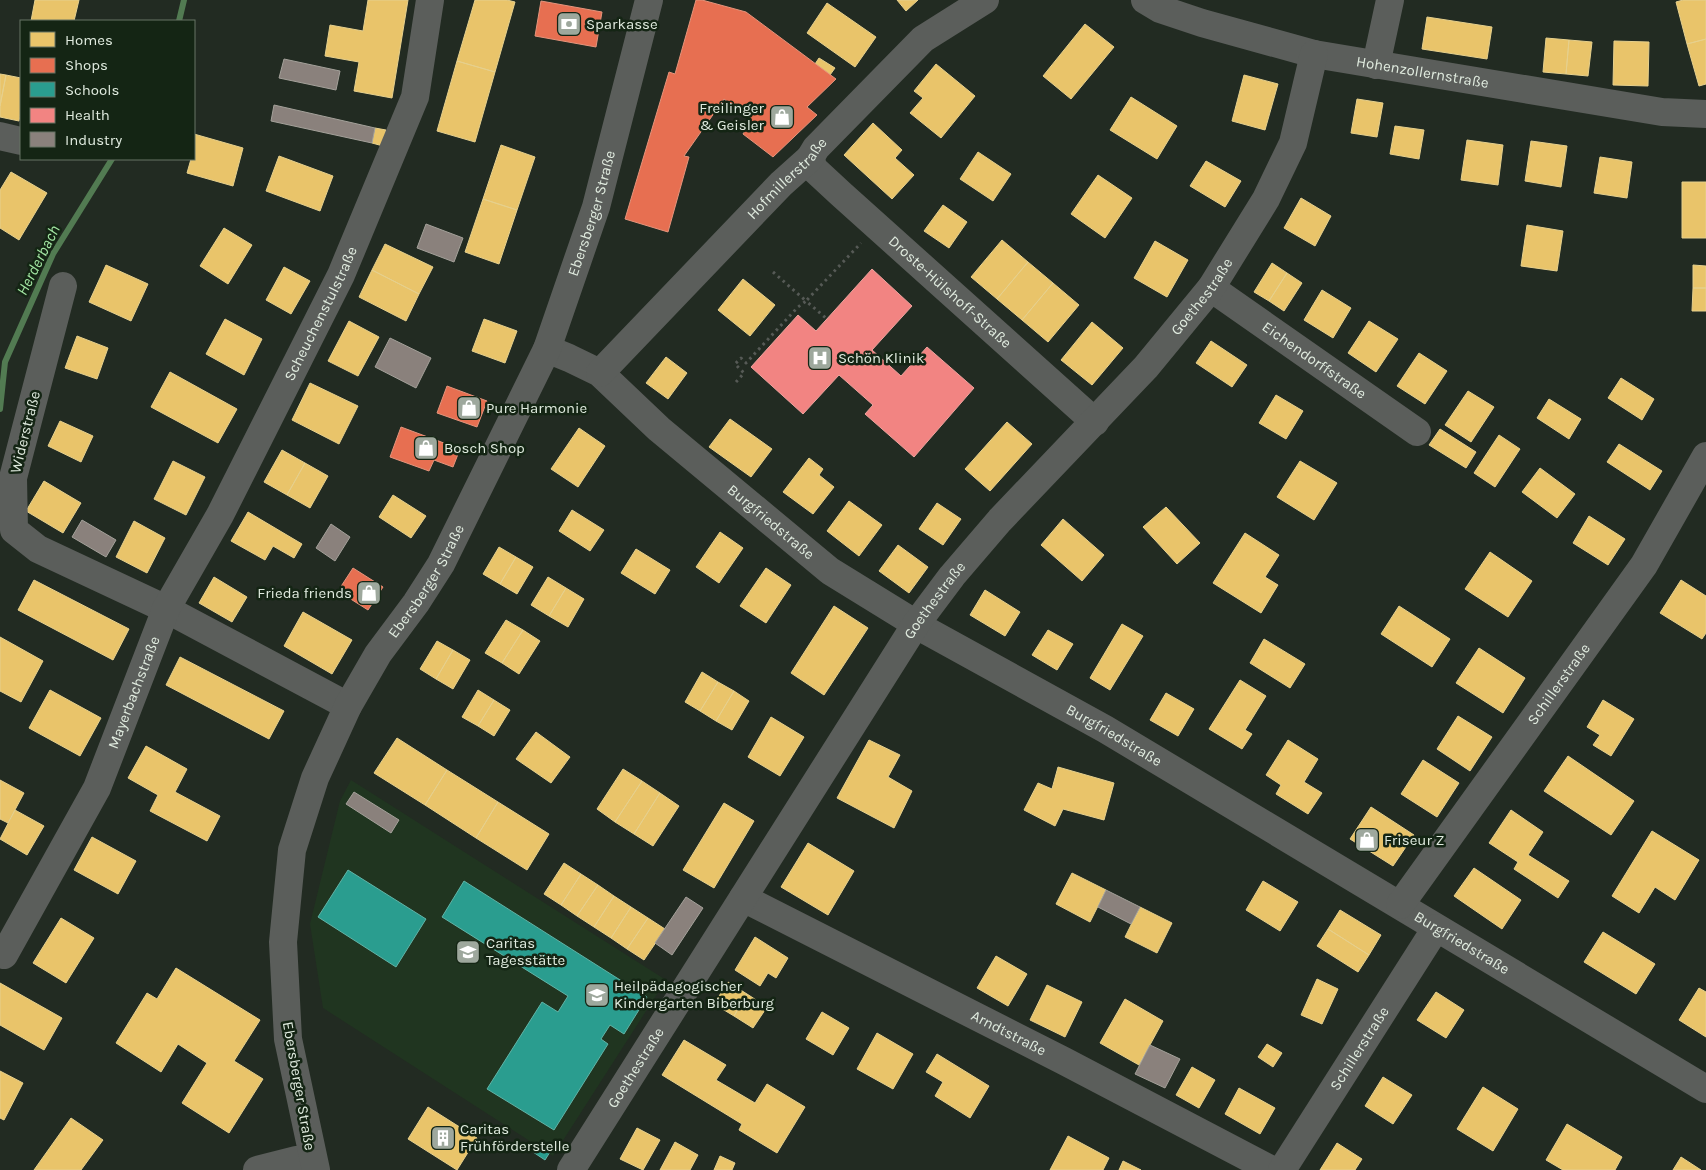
<svg xmlns="http://www.w3.org/2000/svg" width="1706" height="1170" font-family="Karla,sans-serif">
	<style>
		.built { fill: #203520 }
		.homes { fill: #e9c46a; stroke: #e6d08d }
		.shops { fill: #e76f51; stroke: #e5947c }
		.schools { fill: #2a9d8f; stroke: #61b4a7 }
		.health { fill: #f28482; stroke: #eda39e }
		.industry { fill: #8a817c; stroke: #a4a19a }
		.lines { fill: none; stroke-linecap: round; stroke-linejoin: round }
		.stream { stroke: #527b52; stroke-width: 6 }
		.path { stroke: #565a56; stroke-width: 3; stroke-dasharray: 2.5 4; stroke-linecap: butt }
		.minor { stroke: #5b5e5b; stroke-width: 28 }
		.labels { text-anchor: middle; dominant-baseline: central; stroke-width: 5; stroke-linejoin: round; paint-order: stroke }
		.poi-label { font-size: 15px; fill: #e0ebdf; stroke: #142514; text-anchor: start }
		.street-label { font-size: 15px; fill: #e0ebdf; stroke: #142514 }
		.water-label { font-size: 16px; font-style: italic; fill: #a3e6a3; stroke: #142514 }
	</style>
	<rect width="100%" height="100%" fill="#222b22"/>
	<path class="built" d="M351 780 666 980 553 1156 323 1008 310 924 340 801Z"/>
	<path class="homes" d="M35 0H79L74 21H31Z
		M368 0H408L392 98 354 91 359 62 325 56 330 25 363 31Z
		M475 0H507L515 2 495 72 457 61Z
		M897 0H918L906 11Z
		M1683 0H1706V39L1687 44 1676 2Z
		M827 3 876 37 855 67 807 33Z
		M1427 17 1492 27 1487 59 1422 49Z
		M1085 24 1114 47 1071 99 1043 76Z
		M1546 38 1569 40 1566 74 1543 72Z
		M1706 39V84L1699 86 1687 44Z
		M1569 40 1592 42 1588 76 1566 74Z
		M1614 41 1649 42 1648 86 1613 85Z
		M819 58 835 68 830 75 815 64Z
		M457 61 495 72 475 142 437 131Z
		M936 64 975 96 941 138 910 113 923 98 914 91Z
		M0 74 6 75 0 106Z
		M6 75 21 78V110L19 121 0 117V106Z
		M1244 75 1278 84 1265 130 1232 121Z
		M1131 97 1177 126 1157 159 1110 130Z
		M1357 99 1383 103 1377 137 1351 133Z
		M873 123 902 150 895 158 914 175 892 199 844 155Z
		M1395 126 1424 130 1419 159 1390 154Z
		M375 128 386 130 383 146 372 143Z
		M194 134 243 148 233 186 187 173 191 159H194Z
		M1467 140 1503 145 1498 185 1461 180Z
		M1531 141 1567 146 1561 187 1525 181Z
		M501 145 535 157 517 210 483 199Z
		M978 152 1011 174 993 201 960 179Z
		M279 156 333 176 320 211 266 191Z
		M1600 157 1632 162 1627 198 1594 193Z
		M1206 161 1241 181 1225 207 1190 186Z
		M11 172 47 193 19 240 0 228V190Z
		M1098 175 1132 198 1105 238 1071 214Z
		M1682 182H1706V238H1682Z
		M1301 198 1331 216 1315 246 1284 228Z
		M483 199 517 210 499 264 465 252Z
		M943 205 967 222 949 248 924 231Z
		M1527 225 1563 231 1557 271 1521 266Z
		M224 228 252 245 228 284 200 266Z
		M1002 240 1028 262 997 299 971 277Z
		M1155 241 1188 260 1167 297 1134 278Z
		M385 244 433 267 419 294 372 270Z
		M1028 262 1053 283 1022 320 997 299Z
		M1272 263 1287 273 1269 301 1254 292Z
		M106 265 148 284 131 321 89 302Z
		M1693 265 1706 266V288H1693Z
		M284 267 310 281 291 314 266 300Z
		M372 270 419 294 406 321 359 297Z
		M1287 273 1302 283 1284 311 1269 301Z
		M743 279 775 305 750 336 718 310Z
		M1053 283 1079 305 1048 342 1022 320Z
		M1693 288H1706V311H1692Z
		M1322 290 1351 308 1333 338 1304 320Z
		M225 319 262 339 244 375 206 354Z
		M484 319 517 331 505 363 472 351Z
		M349 321 379 337 358 376 328 361Z
		M1369 321 1398 339 1376 372 1348 353Z
		M1092 322 1123 348 1092 385 1061 360Z
		M77 336 108 348 97 379 65 368Z
		M1211 341 1247 365 1232 387 1196 363Z
		M1419 353 1447 371 1425 404 1397 386Z
		M666 357 687 373 668 399 646 383Z
		M170 372 237 409 218 443 151 407Z
		M1621 378 1654 399 1642 420 1608 398Z
		M310 383 358 406 339 444 292 420Z
		M1468 391 1494 407 1471 442 1445 425Z
		M1276 395 1303 411 1286 439 1259 423Z
		M1549 399 1581 419 1569 439 1537 418Z
		M730 419 772 449 751 477 709 447Z
		M60 421 93 436 81 462 48 446Z
		M1007 422 1032 444 990 491 965 469Z
		M579 428 605 446 578 487 551 469Z
		M1440 429 1476 452 1466 468 1429 445Z
		M1499 435 1520 449 1495 487 1474 473Z
		M1619 444 1662 471 1650 490 1607 462Z
		M282 450 305 463 287 495 264 482Z
		M809 458 823 469 819 475 834 487 813 514 783 492Z
		M173 461 205 477 186 515 154 499Z
		M1300 461 1337 483 1314 520 1277 497Z
		M305 463 328 476 310 508 287 495Z
		M1540 468 1575 494 1557 518 1522 492Z
		M44 481 81 503 63 533 26 511Z
		M393 495 426 516 411 538 379 517Z
		M849 501 882 525 859 556 827 531Z
		M937 503 961 519 943 545 919 529Z
		M1166 507 1200 543 1177 564 1143 527Z
		M572 510 604 530 590 551 559 531Z
		M248 512 302 544 294 558 273 546 265 560 231 541Z
		M1589 516 1625 539 1608 565 1573 543Z
		M1063 519 1104 555 1082 581 1041 545Z
		M134 521 165 538 147 573 116 557Z
		M720 532 743 548 719 583 696 567Z
		M1245 533 1279 555 1265 577 1278 585 1261 613 1213 583Z
		M898 545 928 567 909 593 879 571Z
		M499 547 516 557 500 584 483 574Z
		M636 549 670 570 655 594 621 573Z
		M1490 552 1532 581 1508 617 1465 589Z
		M516 557 533 567 517 594 500 584Z
		M766 568 791 585 766 623 740 606Z
		M214 577 247 597 232 622 199 603Z
		M548 577 566 588 549 616 531 605Z
		M34 580 129 629 113 660 18 610Z
		M1681 580 1706 596V633L1702 639 1660 613Z
		M566 588 584 599 568 627 549 616Z
		M985 590 1020 612 1005 636 970 615Z
		M834 606 868 628 824 695 791 673Z
		M1399 606 1450 639 1432 667 1381 634Z
		M303 612 352 640 332 674 284 646Z
		M506 620 523 630 502 663 485 653Z
		M1122 624 1143 636 1110 690 1090 678Z
		M523 630 540 641 519 674 502 663Z
		M1048 630 1073 644 1057 670 1032 655Z
		M0 637 43 661 21 702 0 691Z
		M1264 639 1305 664 1290 688 1250 663Z
		M437 641 453 650 436 679 420 669Z
		M1479 648 1525 678 1503 713 1456 683Z
		M453 650 470 660 453 689 436 679Z
		M180 657 284 711 269 739 166 685Z
		M702 672 718 682 700 711 685 702Z
		M1240 680 1266 696 1245 730 1252 734 1242 749 1209 729Z
		M718 682 734 691 716 721 700 711Z
		M50 690 101 718 80 756 29 728Z
		M478 690 494 700 478 726 462 717Z
		M734 691 749 701 732 730 716 721Z
		M1166 693 1194 709 1178 736 1150 720Z
		M494 700 510 710 494 736 478 726Z
		M1603 700 1634 719 1611 756 1593 745 1600 735 1587 727Z
		M1458 716 1492 737 1470 771 1437 749Z
		M771 717 804 737 780 776 748 757Z
		M536 732 570 757 551 783 516 759Z
		M397 738 447 770 425 805 374 773Z
		M869 740 900 755 888 777 912 791 894 828 837 798Z
		M1288 740 1318 759 1304 782 1322 793 1308 814 1276 794 1281 785 1266 775Z
		M146 746 187 769 175 792 220 816 207 841 150 811 158 795 128 778Z
		M1568 756 1634 801 1611 835 1544 791Z
		M1423 760 1459 783 1437 817 1401 794Z
		M1058 767 1114 783 1104 820 1063 809 1055 826 1024 810 1038 783 1052 789Z
		M623 769 642 781 615 822 597 809Z
		M447 770 498 802 476 838 425 805Z
		M0 780 24 793 8 823 0 819Z
		M642 781 660 793 634 834 615 822Z
		M660 793 679 806 653 846 634 834Z
		M498 802 549 834 527 870 476 838Z
		M724 803 754 821 714 888 683 870Z
		M1371 807 1414 835 1393 866 1350 839Z
		M15 810 44 826 27 855 0 839Z
		M1511 810 1543 832 1528 855 1569 881 1558 898 1514 869 1518 862 1489 843Z
		M1652 831 1699 860 1675 900 1655 887 1639 913 1612 896Z
		M92 837 136 861 118 894 74 870Z
		M808 843 854 871 828 915 781 887Z
		M564 863 581 874 561 905 544 894Z
		M1474 868 1521 900 1502 929 1454 896Z
		M1072 873 1106 890 1090 922 1056 904Z
		M581 874 598 885 577 916 561 905Z
		M1263 881 1298 902 1280 931 1246 910Z
		M598 885 614 896 594 927 577 916Z
		M614 896 631 907 611 938 594 927Z
		M631 907 648 918 627 949 611 938Z
		M1140 907 1172 923 1157 953 1125 937Z
		M1340 910 1381 935 1369 955 1328 929Z
		M61 918 94 938 66 983 33 963Z
		M648 918 665 929 644 960 627 949Z
		M1328 929 1369 955 1358 972 1317 946Z
		M1603 932 1655 964 1636 994 1584 962Z
		M755 937 788 958 776 978 768 973 760 986 735 970Z
		M996 956 1027 974 1008 1006 977 988Z
		M176 968 260 1020 234 1061 263 1079 229 1133 182 1103 207 1063 178 1044 161 1072 116 1043 147 993 157 999Z
		M1317 979 1338 989 1322 1024 1301 1015Z
		M728 982 747 994 734 1016 714 1004Z
		M0 983 62 1018 44 1050 0 1025Z
		M1047 985 1082 1002 1065 1037 1030 1020Z
		M1699 988 1706 992V1037L1679 1020Z
		M1436 992 1464 1010 1446 1038 1417 1020Z
		M747 994 767 1007 753 1028 734 1016Z
		M1125 999 1163 1021 1139 1065 1100 1043Z
		M822 1012 849 1028 833 1055 806 1039Z
		M877 1033 913 1054 893 1089 857 1069Z
		M684 1040 726 1065 716 1080 755 1103 767 1084 805 1107 777 1153 739 1130 742 1124 662 1075Z
		M1267 1044 1282 1053 1273 1067 1258 1057Z
		M937 1054 989 1086 970 1118 935 1096 943 1082 926 1072Z
		M1192 1067 1215 1080 1199 1108 1176 1095Z
		M0 1071 23 1083 4 1120 0 1118Z
		M1383 1077 1412 1095 1393 1124 1365 1106Z
		M1483 1087 1518 1109 1493 1151 1457 1129Z
		M1239 1088 1275 1108 1260 1134 1225 1114Z
		M428 1107 477 1138 457 1170 408 1139Z
		M71 1118 103 1140 81 1170H34Z
		M1567 1124 1622 1157 1615 1170H1563L1546 1160Z
		M637 1128 660 1140 643 1170 620 1159Z
		M1068 1136 1109 1158 1103 1170H1050Z
		M675 1142 698 1155 690 1170H660Z
		M1337 1143 1362 1159 1355 1170H1320Z
		M720 1156 735 1163 732 1170H714Z
		M1681 1157 1701 1170H1673Z
		M1123 1161 1141 1170H1119Z"/>
	<path class="shops" d="M696 0H702L746 12 836 79 807 107 817 115 773 157 743 134 751 119 724 99 684 156 689 157 668 232 625 219 669 72 675 74Z
		M541 1 602 12 596 47 535 36Z
		M447 386 487 401 477 427 437 413Z
		M401 427 460 449 453 467 434 460 429 471 390 457Z
		M353 568 383 587 368 610 338 591Z"/>
	<path class="schools" d="M348 870 426 919 396 967 318 917Z
		M464 881 647 997 624 1034 610 1025 601 1039 608 1044 554 1130 487 1089 542 1002 558 1012 568 996 442 917Z
		M537 1144 550 1152 545 1160 533 1152Z"/>
	<path class="health" d="M872 269 912 306 872 350 901 376 927 347 974 388 914 457 865 414 873 405 839 375 803 414 751 367 798 315 816 331Z"/>
	<path class="industry" d="M284 59 340 71 336 90 279 78Z
		M274 105 375 128 372 143 271 121Z
		M426 224 463 238 454 262 417 248Z
		M390 338 431 358 416 388 375 367Z
		M82 520 116 540 106 557 72 537Z
		M331 524 350 537 335 561 316 548Z
		M354 792 399 820 391 833 346 804Z
		M1106 890 1140 907 1131 924 1098 907Z
		M686 897 703 908 672 955 655 943Z
		M1150 1045 1180 1059 1165 1088 1135 1074Z"/>
	<g class="lines">
		<path class="stream" d="M179 21 184 0
			M0 409 5 362 53 254 112 159"/>
		<path class="path" d="M773 272 806 301 861 243
			M736 382 744 373 735 364 741 358 746 363 798 307 806 301 827 319"/>
		<g class="minor">
			<path id="s1" d="M1145 0 1160 9 1202 23 1314 54 1662 112 1706 114"/>
			<path d="M1376 65 1390 0"/>
			<path d="M0 136 21 141"/>
			<path id="s2" d="M810 158 814 169 841 194 1095 422"/>
			<path d="M63 286 13 478 14 530 38 549 166 609 348 706"/>
			<path id="s3" d="M1211 288 1417 432"/>
			<path id="s4" d="M547 349 569 358 600 373 659 429 830 571 929 632 1105 729 1706 1089"/>
			<path id="s5" d="M600 373 781 184 810 158 816 148 923 39 985 0"/>
			<path id="s6" d="M743 898 1064 1061 1272 1170"/>
			<path id="s7" d="M1400 905 1644 565 1706 456"/>
			<path id="s8" d="M0 953 4 955 97 788 166 609 220 515 341 275 415 97 430 0"/>
			<path d="M257 1170 296 1160 313 1159"/>
			<path id="s9" d="M316 1170 288 1039 283 942 292 850 315 778 348 706 378 654 416 603 441 564 547 349 596 207 649 0"/>
			<path id="s10" d="M571 1170 916 624 952 576 1000 520 1146 367 1211 288 1266 199 1293 143 1314 54"/>
			<path id="s11" d="M1282 1170 1436 928"/>
		</g>
	</g>
	<defs>
		<symbol id="bank-square" viewBox="-11 -11 22 22"><rect x="-9" y="-9" width="18" height="18" rx="4" fill="#9ea89d" stroke="#142514"/><path d="M-6-4H6V4H-6ZM0-2.3a2.3 2.3 0 1 0 0 4.6a2.3 2.3 0 1 0 0-4.6Z" fill="#fff"/></symbol>
		<symbol id="shop-square" viewBox="-11 -11 22 22"><rect x="-9" y="-9" width="18" height="18" rx="4" fill="#9ea89d" stroke="#142514"/><path d="M-5-2.5h2.3a2.7 3.5 0 0 1 5.4 0H5L5.5 6h-11ZM-1.5-2.5h3a1.5 2.3 0 0 0-3 0Z" fill="#fff"/></symbol>
		<symbol id="hospital-square" viewBox="-11 -11 22 22"><rect x="-9" y="-9" width="18" height="18" rx="4" fill="#9ea89d" stroke="#142514"/><path d="M-5-5h3v3.5h4V-5h3V5h-3V1.5h-4V5h-3Z" fill="#fff"/></symbol>
		<symbol id="school-square" viewBox="-11 -11 22 22"><rect x="-9" y="-9" width="18" height="18" rx="4" fill="#9ea89d" stroke="#142514"/><path d="M0-5L7-2L0 1L-7-2ZM-4 1L0 2.5L4 1V4Q0 6-4 4Z" fill="#fff"/></symbol>
		<symbol id="building-square" viewBox="-11 -11 22 22"><rect x="-9" y="-9" width="18" height="18" rx="4" fill="#9ea89d" stroke="#142514"/><path d="M-4-6H4V6H1V3H-1V6H-4ZM-2.5-4.3h1.7v1.8h-1.7ZM.8-4.3h1.7v1.8H.8ZM-2.5-1h1.7V.8h-1.7ZM.8-1h1.7V.8H.8Z" fill="#fff"/></symbol>
	</defs>
	<g fill-rule="evenodd">
		<use href="#bank-square" x="555" y="10" width="28" height="28"/>
		<use href="#shop-square" x="768" y="103" width="28" height="28"/>
		<use href="#hospital-square" x="806" y="344" width="28" height="28"/>
		<use href="#shop-square" x="455" y="394" width="28" height="28"/>
		<use href="#shop-square" x="412" y="434" width="28" height="28"/>
		<use href="#shop-square" x="355" y="579" width="28" height="28"/>
		<use href="#shop-square" x="1353" y="826" width="28" height="28"/>
		<use href="#school-square" x="454" y="938" width="28" height="28"/>
		<use href="#school-square" x="583" y="981" width="28" height="28"/>
		<use href="#building-square" x="429" y="1124" width="28" height="28"/>
	</g>
	<g class="labels">
		<g class="poi-label">
			<text x="586" y="24">Sparkasse</text>
			<text x="764" y="108" text-anchor="end">Freilinger<tspan x="764" dy="17">&amp; Geisler</tspan></text>
			<text x="838" y="358">Schön Klinik</text>
			<text x="486" y="408">Pure Harmonie</text>
			<text x="444" y="448">Bosch Shop</text>
			<text x="352" y="593" text-anchor="end">Frieda friends</text>
			<text x="1384" y="840">Friseur Z</text>
			<text x="486" y="943">Caritas<tspan x="486" dy="17">Tagesstätte</tspan></text>
			<text x="614" y="986">Heilpädagogischer<tspan x="614" dy="17">Kindergarten Biberburg</tspan></text>
			<text x="460" y="1129">Caritas<tspan x="460" dy="17">Frühförderstelle</tspan></text>
		</g>
		<g class="street-label">
			<text stroke="none"><textPath href="#s1" startOffset="288">Hohenzollernstraße</textPath></text>
			<text stroke="none"><textPath href="#s5" startOffset="270">Hofmillerstraße</textPath></text>
			<text stroke="none"><textPath href="#s9" startOffset="1031">Ebersberger Straße</textPath></text>
			<text stroke="none"><textPath href="#s2" startOffset="195">Droste-Hülshoff-Straße</textPath></text>
			<text stroke="none"><textPath href="#s10" startOffset="1081">Goethestraße</textPath></text>
			<text stroke="none"><textPath href="#s8" startOffset="721">Scheuchenstulstraße</textPath></text>
			<text stroke="none"><textPath href="#s3" startOffset="126">Eichendorffstraße</textPath></text>
			<text transform="translate(25 432) rotate(-76)">Widerstraße</text>
			<text stroke="none"><textPath href="#s4" startOffset="285">Burgfriedstraße</textPath></text>
			<text stroke="none"><textPath href="#s9" startOffset="626">Ebersberger Straße</textPath></text>
			<text stroke="none"><textPath href="#s10" startOffset="676">Goethestraße</textPath></text>
			<text stroke="none"><textPath href="#s7" startOffset="272">Schillerstraße</textPath></text>
			<text stroke="none"><textPath href="#s8" startOffset="298">Mayerbachstraße</textPath></text>
			<text stroke="none"><textPath href="#s4" startOffset="690">Burgfriedstraße</textPath></text>
			<text stroke="none"><textPath href="#s4" startOffset="1095">Burgfriedstraße</textPath></text>
			<text stroke="none"><textPath href="#s6" startOffset="298">Arndtstraße</textPath></text>
			<text stroke="none"><textPath href="#s11" startOffset="144">Schillerstraße</textPath></text>
			<text stroke="none"><textPath href="#s10" startOffset="121">Goethestraße</textPath></text>
			<text transform="translate(299 1086) rotate(80)">Ebersberger Straße</text>
		</g>
		<g class="water-label">
			<text transform="translate(38 260) rotate(-63)">Herderbach</text>
		</g>
	</g>
	<rect x="20" y="20" width="175" height="140" fill="#142514" stroke="#667465"/>
	<rect x="30" y="32" width="25" height="15" fill="#e9c46a" stroke="#667465"/>
	<text x="65" y="45" font-size="15" fill="#e0ebdf">Homes</text>
	<rect x="30" y="58" width="25" height="15" fill="#e76f51" stroke="#667465"/>
	<text x="65" y="70" font-size="15" fill="#e0ebdf">Shops</text>
	<rect x="30" y="82" width="25" height="15" fill="#2a9d8f" stroke="#667465"/>
	<text x="65" y="95" font-size="15" fill="#e0ebdf">Schools</text>
	<rect x="30" y="108" width="25" height="15" fill="#f28482" stroke="#667465"/>
	<text x="65" y="120" font-size="15" fill="#e0ebdf">Health</text>
	<rect x="30" y="132" width="25" height="15" fill="#8a817c" stroke="#667465"/>
	<text x="65" y="145" font-size="15" fill="#e0ebdf">Industry</text>
</svg>
